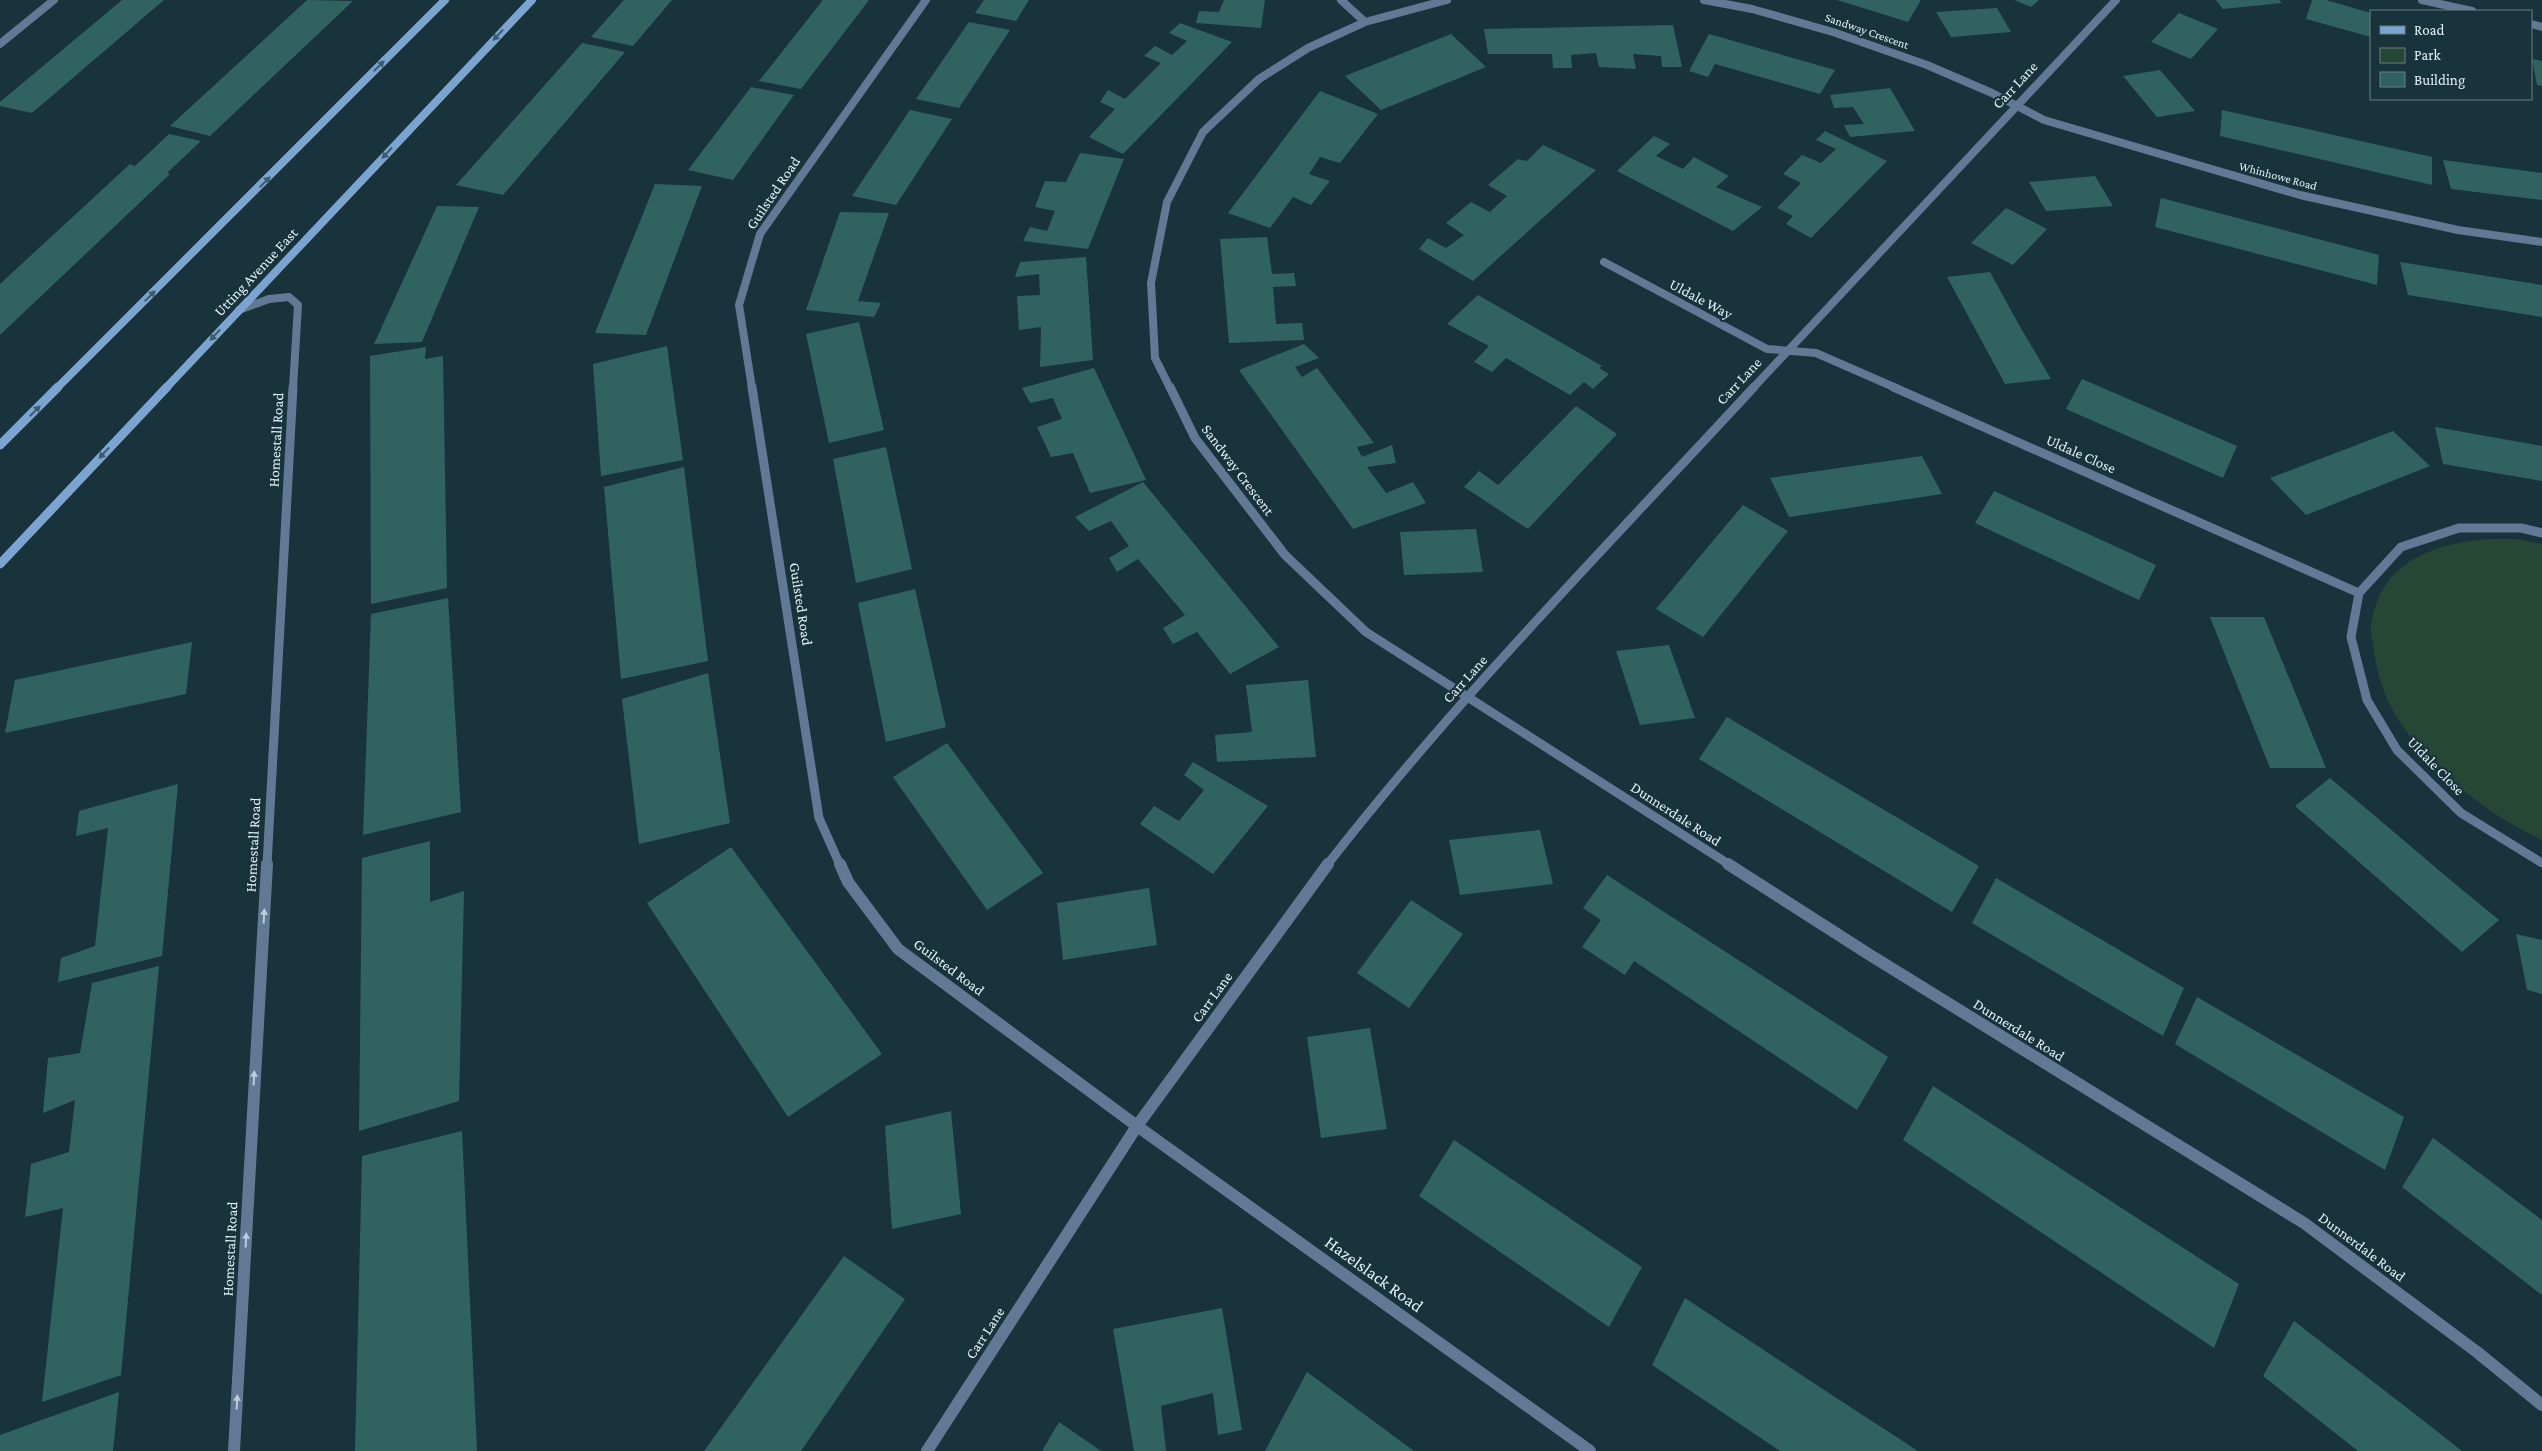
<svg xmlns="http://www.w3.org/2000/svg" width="2542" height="1451" font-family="'Crimson Pro',serif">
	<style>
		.green { fill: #264735 }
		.building { fill: #306360 }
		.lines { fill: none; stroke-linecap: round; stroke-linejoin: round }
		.street-far2 { stroke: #617995; stroke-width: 8 }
		.street-far1 { stroke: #617995; stroke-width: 9 }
		.street { stroke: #617995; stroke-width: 12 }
		.secondary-far1 { stroke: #7ca4d0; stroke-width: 8 }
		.secondary { stroke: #7ca4d0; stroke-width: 9 }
		.oneway { fill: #3b5b6f }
		.oneway2 { fill: #bbcdda }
		.labels { text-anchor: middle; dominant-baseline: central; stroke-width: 4.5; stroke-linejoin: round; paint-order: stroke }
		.far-street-label { font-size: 12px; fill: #e2f1f7; stroke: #18333b }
		.street-label { font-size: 15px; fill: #e2f1f7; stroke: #18333b }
		.near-street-label { font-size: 18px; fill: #e2f1f7; stroke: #18333b }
	</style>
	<rect width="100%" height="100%" fill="#18333b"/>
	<path class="green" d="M2489 539H2517L2542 544V840C2487 814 2438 775 2402 725 2387 704 2377 677 2374 651 2373 643 2370 633 2371 625 2381 561 2432 544 2489 539Z"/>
	<path class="building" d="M122 0H164L32 113 0 106V102Z
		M307 0 353 1 210 136 170 126Z
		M624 0H672L633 46 591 37Z
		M823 0H869L801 89 759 81Z
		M984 0H1029L1016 21 975 13Z
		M1224 0H1265L1261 28 1196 23 1199 11 1219 12Z
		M1837 0H1921L1908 22Z
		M2014 0H2039L2031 7Z
		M2216 0H2279L2282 3 2223 9Z
		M2312 0H2326L2371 13V37L2306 19Z
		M1997 8 2011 32 1951 37 1936 12Z
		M2179 13 2218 29 2191 59 2151 42Z
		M969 22 1010 30 959 108 916 99Z
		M1180 23 1232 42 1123 154 1089 137 1115 109 1100 102 1108 90 1125 99 1161 63 1144 56 1155 46 1172 55 1187 41 1169 33Z
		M1673 25 1682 67H1662L1661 56 1633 54 1636 69 1599 67 1596 53 1571 55 1572 68H1553L1552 54H1488L1484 29Z
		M1451 34 1486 67 1381 110 1345 76Z
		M1709 34 1835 70 1820 94 1715 64 1708 77 1689 71Z
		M582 43 625 52 503 195 456 185Z
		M2532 59 2542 61V86L2537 85Z
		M2160 70 2178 91 2195 111 2157 117 2123 76Z
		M751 87 794 95 733 180 688 170Z
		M1890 88 1915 131 1850 137 1844 125 1864 124 1853 107 1834 108 1830 95Z
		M1320 91 1378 114 1340 163 1320 157 1309 174 1330 181 1311 205 1293 197 1270 228 1228 213Z
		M910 110 952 119 896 205 852 196Z
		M2222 110 2432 157V185L2220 136Z
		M1825 131 1887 161 1811 238 1786 224 1793 216 1777 208 1801 183 1783 174 1802 155 1821 163 1836 149 1816 140Z
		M169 134 201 141 167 173 170 174 0 335V284L130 164 135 166Z
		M1654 136 1670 144 1656 156 1683 169 1694 157 1729 176 1716 187 1762 207 1733 231 1617 171Z
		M1543 145 1596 170 1473 281 1419 249 1428 238 1446 248 1464 235 1446 223 1471 202 1490 212 1507 196 1488 185 1518 159 1527 161Z
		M1080 153 1124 159 1088 249 1023 241 1030 227 1047 231 1055 211 1035 207 1045 181 1066 182Z
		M2443 160 2542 173V200L2451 189Z
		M2095 176 2113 206 2046 211 2029 182Z
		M655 184 702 186 646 335 595 333Z
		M2161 198 2379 255 2377 285 2155 227Z
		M437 206 479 207 422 342 374 344Z
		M2006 208 2047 229 2013 265 1971 243Z
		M840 212 889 213 858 301 881 303 874 317 806 310Z
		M1267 237 1272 274 1294 273 1296 286 1273 287 1276 324 1302 323 1304 340 1229 343 1220 239Z
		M1086 257 1093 360 1040 367 1041 327 1019 330 1017 296 1040 295 1039 274 1015 277 1020 262Z
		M2400 262 2542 285V317L2408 295Z
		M1990 272 2019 325 2051 379 2005 384 1947 277Z
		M1478 295 1602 366 1599 368 1609 374 1593 389 1584 382 1570 395 1506 358 1492 372 1474 362 1489 346 1447 324Z
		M859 322 884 430 829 443 806 334Z
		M1304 344 1319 358 1295 367 1302 377 1317 368 1374 443 1357 447 1362 457 1392 445 1396 463 1367 467 1386 493 1413 482 1426 503 1353 529 1239 370Z
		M667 346 683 460 601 476 593 364Z
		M426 347 425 359 443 356 447 588 371 604 370 356Z
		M1094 368 1146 480 1090 493 1073 453 1051 457 1037 427 1062 419 1053 398 1030 403 1022 388Z
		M2082 379 2237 446 2223 478 2066 409Z
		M1576 406 1617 434 1528 529 1464 487 1479 471 1498 485Z
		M2435 427 2542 446V481L2443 464Z
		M2393 431 2430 466 2306 515 2270 478Z
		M886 447 912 569 856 583 833 459Z
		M1922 456 1942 494 1789 517 1770 478Z
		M684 467 708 661 621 679 604 487Z
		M1143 482 1279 647 1230 674 1197 632 1173 644 1163 628 1185 615 1138 559 1117 572 1109 558 1129 546 1111 521 1089 531 1075 517Z
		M1994 491 2156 565 2139 600 1975 523Z
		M1743 505 1788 531 1703 637 1656 609Z
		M1476 529 1483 572 1404 575 1400 532Z
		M915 589 946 727 886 742 858 603Z
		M448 598 461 812 363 835 371 614Z
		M2210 617H2264L2326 768H2270Z
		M192 642 186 694 5 733 15 680Z
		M1669 645 1695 718 1640 725 1616 651Z
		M708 673 730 823 639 844 622 699Z
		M1308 680 1316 757 1217 762 1215 735 1252 732 1246 685Z
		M1727 717 1979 866 1952 912 1699 759Z
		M947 743 1043 873 987 910 893 777Z
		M1193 762 1268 806 1213 874 1140 824 1154 806 1179 821 1204 790 1184 775Z
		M2330 778 2454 883 2499 920 2462 952 2295 806Z
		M178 784 162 956 58 982 61 958 95 946 108 828 76 836 79 811Z
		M1540 830 1553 884 1460 895 1449 840Z
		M430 841V902L464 891 459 1101 359 1131 362 858Z
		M731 847 882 1054 788 1117 647 903Z
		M1607 875 1888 1057 1857 1110 1634 961 1625 975 1582 947 1601 920 1583 908Z
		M1996 878 2184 988 2163 1036 1972 923Z
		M1149 888 1157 945 1063 960 1057 903Z
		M1411 900 1463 934 1409 1008 1357 973Z
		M2516 934 2542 940V994L2527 990Z
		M159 966 121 1375 42 1402 63 1208 25 1217 31 1164 69 1152 75 1100 43 1113 48 1058 80 1053 92 983Z
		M2197 997 2404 1117 2385 1170 2175 1044Z
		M1370 1028 1387 1129 1321 1138 1307 1037Z
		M1933 1086 2239 1284 2214 1348 1903 1140Z
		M951 1111 961 1214 892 1229 885 1126Z
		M462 1131 477 1451H355L362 1156Z
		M2433 1138 2542 1220V1295L2402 1187Z
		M1454 1140 1642 1267 1609 1327 1419 1196Z
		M844 1256 905 1299 801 1451H704Z
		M1685 1298 1841 1401 1918 1451H1780L1652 1365Z
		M1222 1308 1242 1430 1218 1435 1213 1393 1161 1406 1166 1451H1134L1113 1329Z
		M2294 1321 2406 1407 2462 1451H2358L2263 1376Z
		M1307 1372 1414 1451H1265Z
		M119 1392 113 1451H0V1435Z
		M1059 1422 1101 1451H1042Z"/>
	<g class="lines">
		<path class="street-far2" d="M1341 0 1365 22
			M1704 0 1752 9 1833 32 1927 65 1992 93 2044 120 2300 195 2458 230 2542 242
			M2422 0 2472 11
			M2531 24 2542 27
			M0 44 54 0
			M1604 262 1767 349 1816 353 1896 388
			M239 310 269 299 289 297 298 305 293 388
			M752 388 739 305 760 234 926 0
			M1170 388 1155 358 1151 283 1167 202 1203 132 1259 79 1308 48 1365 22 1447 0
			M1753 388 2116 0"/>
		<path class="street-far1" d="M752 387 819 818 840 865
			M1170 387 1195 438 1285 555 1366 632 1730 865
			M1893 387 2359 593
			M2542 533 2521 528H2459L2401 547 2359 593 2351 637 2367 700 2397 750 2461 813 2542 863
			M267 865 293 387
			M1327 865C1458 697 1609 544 1754 387"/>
		<path class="street" d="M840 864 848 882 898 949 1137 1126 1590 1451
			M1728 864 1870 955 2304 1223 2477 1352 2542 1405
			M234 1451 267 864
			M927 1451 1137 1126 1328 864"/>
		<path class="secondary-far1" d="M57 388 445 0
			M166 388 532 0"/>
		<path class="secondary" d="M0 445 58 387
			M0 564 167 387"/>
	</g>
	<defs><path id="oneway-solid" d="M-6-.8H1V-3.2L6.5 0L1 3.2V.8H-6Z" transform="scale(1.25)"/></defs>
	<g class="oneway">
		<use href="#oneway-solid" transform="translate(498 35) rotate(133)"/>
		<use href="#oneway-solid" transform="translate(379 66) rotate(-45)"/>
		<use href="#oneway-solid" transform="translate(387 153) rotate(133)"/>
		<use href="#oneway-solid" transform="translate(265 182) rotate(-45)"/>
		<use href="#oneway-solid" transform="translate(150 296) rotate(-45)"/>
		<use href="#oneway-solid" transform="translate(215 335) rotate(133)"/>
		<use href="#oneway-solid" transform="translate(35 411) rotate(-45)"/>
		<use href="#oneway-solid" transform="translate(104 453) rotate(133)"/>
	</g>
	<g class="oneway2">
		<use href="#oneway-solid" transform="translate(264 916) rotate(-87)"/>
		<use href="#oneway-solid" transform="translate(254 1078) rotate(-87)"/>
		<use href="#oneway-solid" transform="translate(246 1240) rotate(-87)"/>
		<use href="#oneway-solid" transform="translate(237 1402) rotate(-87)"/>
	</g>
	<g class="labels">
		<g class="far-street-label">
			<text transform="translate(1867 31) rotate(19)">Sandway Crescent</text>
			<text transform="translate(2278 176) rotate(15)">Whinhowe Road</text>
		</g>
		<g class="street-label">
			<text transform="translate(2015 85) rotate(-47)">Carr Lane</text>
			<text transform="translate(773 193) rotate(-56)">Guilsted Road</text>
			<text transform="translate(256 272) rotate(-47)">Utting Avenue East</text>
			<text transform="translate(1701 299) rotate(28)">Uldale Way</text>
			<text transform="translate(1739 381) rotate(-47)">Carr Lane</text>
			<text transform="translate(276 440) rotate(-87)">Homestall Road</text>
			<text transform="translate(2081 454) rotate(24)">Uldale Close</text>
			<text transform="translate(1238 470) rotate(53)">Sandway Crescent</text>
			<text transform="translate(801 604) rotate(81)">Guilsted Road</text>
			<text transform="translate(1465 679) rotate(-48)">Carr Lane</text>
			<text transform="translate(2436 766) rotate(46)">Uldale Close</text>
			<text transform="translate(1676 814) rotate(33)">Dunnerdale Road</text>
			<text transform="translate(253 845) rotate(-87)">Homestall Road</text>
			<text transform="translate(949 967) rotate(37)">Guilsted Road</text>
			<text transform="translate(1212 997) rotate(-54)">Carr Lane</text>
			<text transform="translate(2019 1030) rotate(32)">Dunnerdale Road</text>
			<text transform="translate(2362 1247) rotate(37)">Dunnerdale Road</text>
			<text transform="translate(230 1249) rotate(-87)">Homestall Road</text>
			<text transform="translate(985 1333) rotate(-57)">Carr Lane</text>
		</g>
		<g class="near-street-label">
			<text transform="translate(1374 1274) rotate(36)">Hazelslack Road</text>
		</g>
	</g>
	<rect x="2370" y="10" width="162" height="90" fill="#18333b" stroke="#697f86"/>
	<rect x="2380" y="26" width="25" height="8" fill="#7ca4d0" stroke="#697f86"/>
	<text x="2414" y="35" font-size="15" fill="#e2f1f7">Road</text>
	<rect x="2380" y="48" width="25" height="15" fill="#264735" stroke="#697f86"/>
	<text x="2414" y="60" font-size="15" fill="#e2f1f7">Park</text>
	<rect x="2380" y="72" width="25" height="15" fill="#306360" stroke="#697f86"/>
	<text x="2414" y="85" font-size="15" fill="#e2f1f7">Building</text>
</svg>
